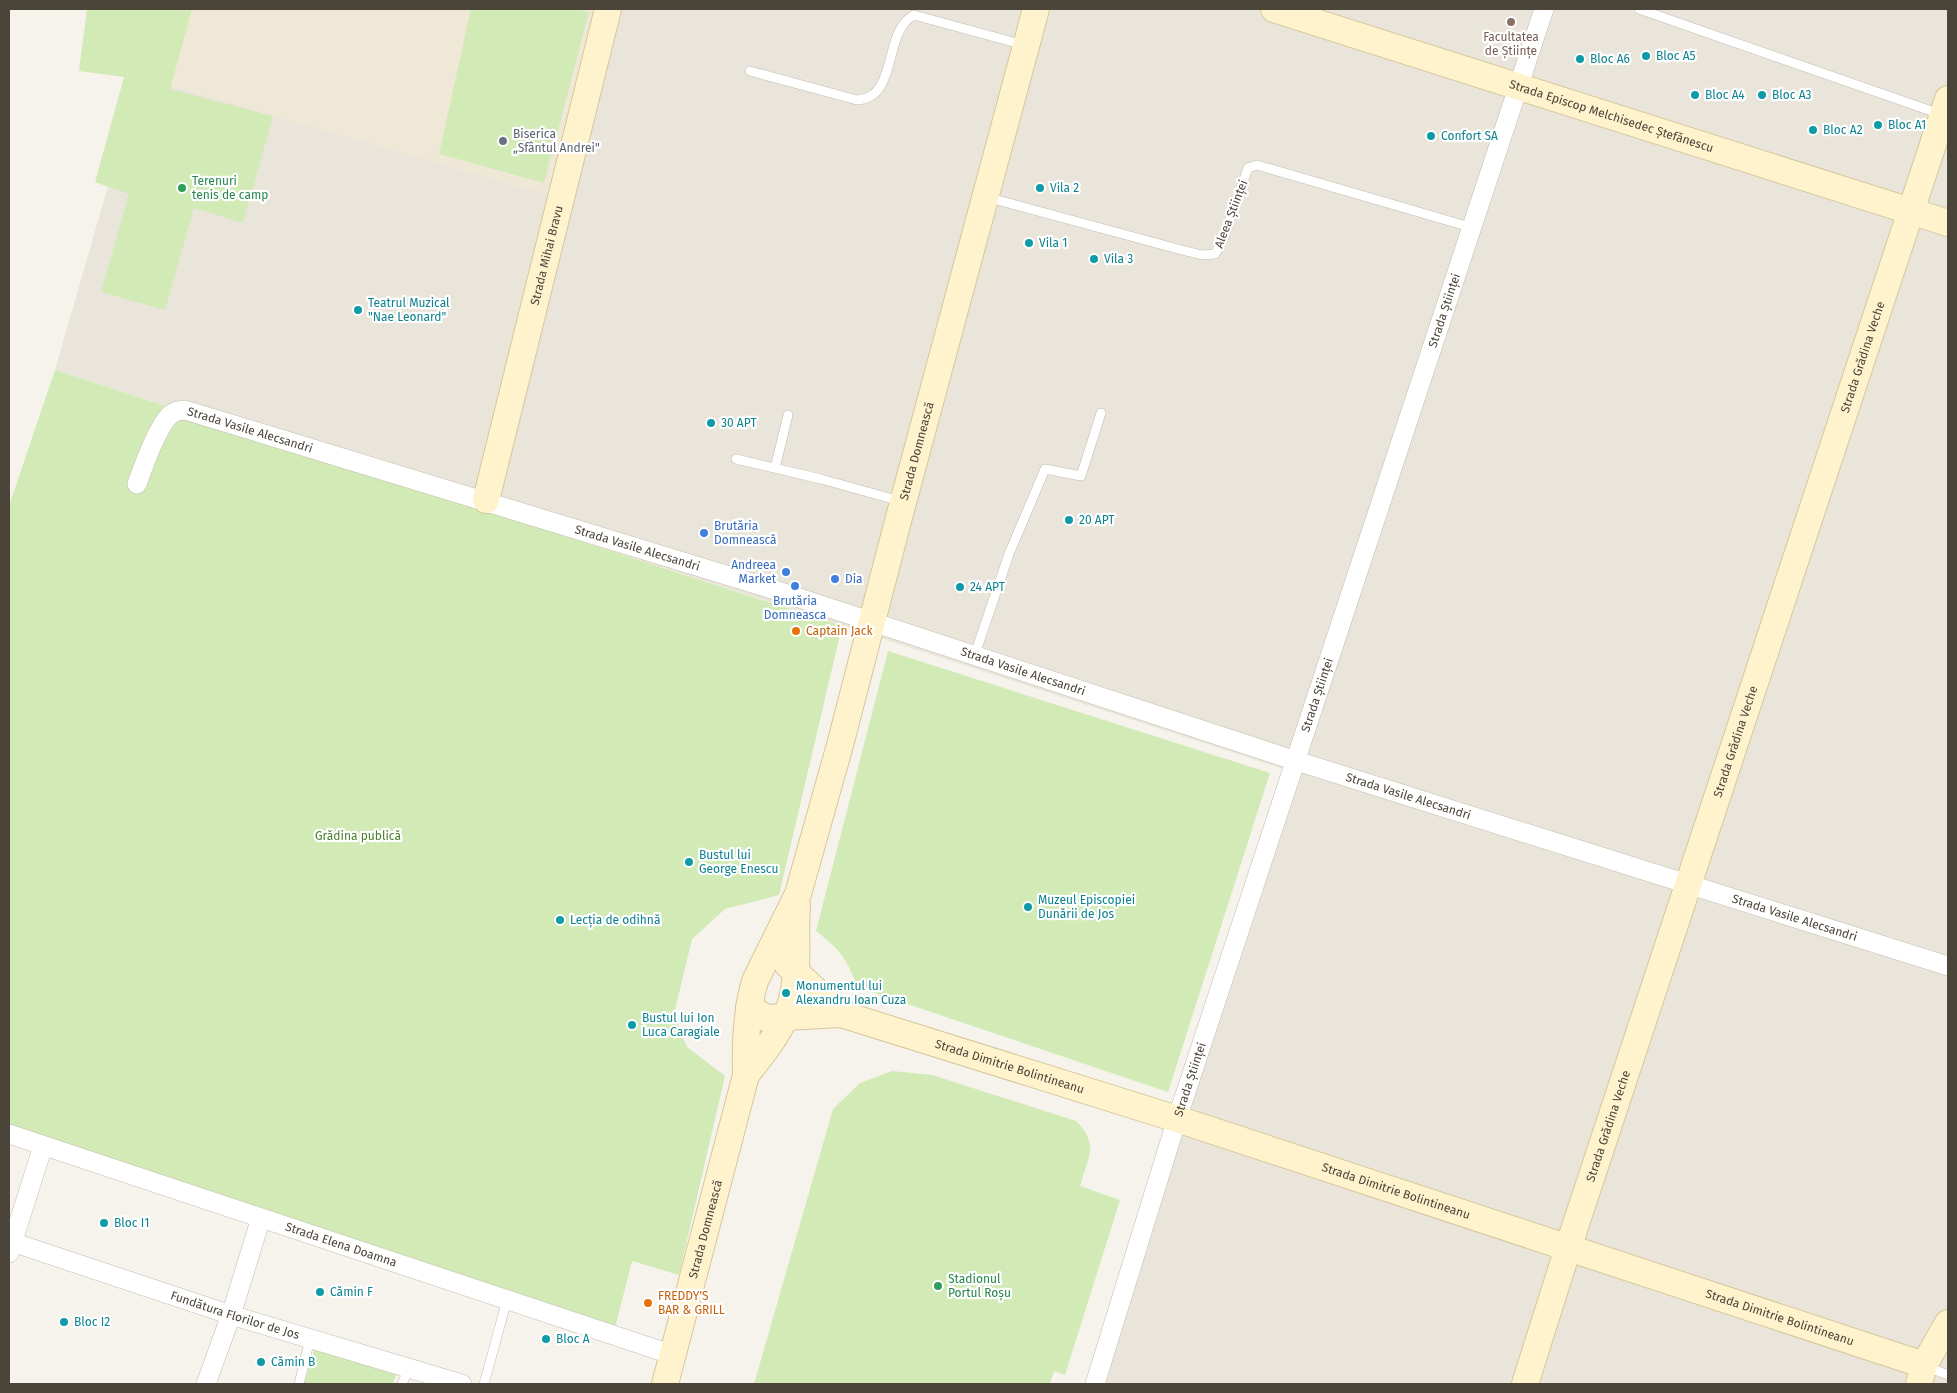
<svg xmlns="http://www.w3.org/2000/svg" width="1957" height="1393" font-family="'Fira Sans',sans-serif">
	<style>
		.residential { fill: #eae5da }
		.education { fill: #efe8d6 }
		.green { fill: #d2eab5 }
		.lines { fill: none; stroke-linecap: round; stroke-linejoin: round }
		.lane-casing { stroke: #c2bbae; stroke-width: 10 }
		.street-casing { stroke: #c2bbae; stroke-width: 20 }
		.secondary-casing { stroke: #d6c79b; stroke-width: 28 }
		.lane { stroke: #fff; stroke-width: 9 }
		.street { stroke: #fff; stroke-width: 19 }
		.secondary { stroke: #fff3cd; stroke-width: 26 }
		.education-dot { fill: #8d6e63; stroke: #fff; stroke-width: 2 }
		.culture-dot { fill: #0f9aa8; stroke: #fff; stroke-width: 2 }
		.worship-dot { fill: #6b7280; stroke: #fff; stroke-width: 2 }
		.leisure-dot { fill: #2e9e5b; stroke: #fff; stroke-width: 2 }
		.shop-dot { fill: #3f7fe0; stroke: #fff; stroke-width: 2 }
		.food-dot { fill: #e8710a; stroke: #fff; stroke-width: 2 }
		.labels { text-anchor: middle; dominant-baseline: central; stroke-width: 4.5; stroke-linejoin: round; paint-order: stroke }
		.education-label { font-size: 12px; fill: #785e54; stroke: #fff }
		.culture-label { font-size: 12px; fill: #0d838f; stroke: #fff; text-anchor: start }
		.street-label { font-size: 12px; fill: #4b4439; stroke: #fff }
		.worship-label { font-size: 12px; fill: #5b616d; stroke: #fff; text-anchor: start }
		.leisure-label { font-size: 12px; fill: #27864d; stroke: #fff; text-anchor: start }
		.shop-label { font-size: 12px; fill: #366cbe; stroke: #fff; text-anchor: start }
		.food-label { font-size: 12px; fill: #c56008; stroke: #fff; text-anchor: start }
		.park-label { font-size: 12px; fill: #4a7f2a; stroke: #fff }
	</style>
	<rect width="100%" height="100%" fill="#f6f3ec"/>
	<path class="residential" d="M159 9H1948V1384H1094L1296 773 55 370Z"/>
	<path class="education" d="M192 9H594L549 195 170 86Z"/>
	<path class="green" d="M87 9H192L170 89 273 116 243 223 194 208 165 310 101 292 129 194 95 182 124 77 79 71Z
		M471 9H575L589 12 544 183 439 154Z
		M55 370 842 626 779 895 725 909 692 939 674 1014 687 1047 725 1076 679 1275 632 1261 613 1336 9 1133V506Z
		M888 651 1270 773 1168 1092 857 987C848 959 839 949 816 931Z
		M892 1071 932 1075 1076 1121C1100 1145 1088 1157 1080 1186L1120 1200 1065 1375 1054 1371 1050 1384H754L833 1109 860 1083Z
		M315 1347 397 1372 393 1384H304Z"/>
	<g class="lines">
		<defs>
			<path id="lane" d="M1639 9 1940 114
				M750 71 857 100C899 98 882 32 914 15L1024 45
				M986 197 1178 249 1202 255 1215 254 1223 240 1248 168 1257 165 1470 227
				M736 459 821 479 900 501
				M775 468 788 415
				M975 654 1009 554 1045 469 1081 476 1101 413
				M1925 1366 1948 1375
				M299 1384 310 1339
				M402 1384 409 1368
				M484 1384 507 1300"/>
			<g id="street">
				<path id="s1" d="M137 484C143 467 158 426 170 415 175 411 179 410 185 410L775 590 1284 757 1948 966"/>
				<path id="s2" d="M9 1134 673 1355"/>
				<path id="s3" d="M9 1241 231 1315 462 1384"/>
				<path d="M9 1253 43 1146"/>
				<path d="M206 1384 231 1315 261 1218"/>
				<path id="s4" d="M1095 1384 1177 1119 1544 9"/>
			</g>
			<g id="secondary">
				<path id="s5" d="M1274 9 1948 223"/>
				<path id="s6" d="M486 500 608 9"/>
				<path d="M787 964 841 1014"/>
				<path id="s7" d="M749 1007 766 1018 841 1014 851 1017 1177 1119 1924 1365"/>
				<path d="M746 1075C760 1057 775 1039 785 1018 802 985 794 941 797 905"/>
				<path id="s8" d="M665 1384 746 1075C745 1044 746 1012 755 981L798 894 840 745 898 521 1036 9"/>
				<path id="s9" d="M1525 1384 1568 1248 1948 99"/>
				<path d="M1919 1384 1924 1365 1948 1323"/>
			</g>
		</defs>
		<use href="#lane" class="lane-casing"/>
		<use href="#street" class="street-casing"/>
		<use href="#secondary" class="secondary-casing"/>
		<use href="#lane" class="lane"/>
		<use href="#street" class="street"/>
		<use href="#secondary" class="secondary"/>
	</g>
	<circle class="education-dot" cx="1511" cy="22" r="5"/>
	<g class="culture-dot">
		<circle cx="1646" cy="56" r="5"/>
		<circle cx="1580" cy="59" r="5"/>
		<circle cx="1695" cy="95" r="5"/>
		<circle cx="1762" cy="95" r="5"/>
		<circle cx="1878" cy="125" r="5"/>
		<circle cx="1813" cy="130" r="5"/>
		<circle cx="1431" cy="136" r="5"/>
		<circle cx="1040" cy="188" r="5"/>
		<circle cx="1029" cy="243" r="5"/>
		<circle cx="1094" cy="259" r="5"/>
		<circle cx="358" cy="310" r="5"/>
		<circle cx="711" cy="423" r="5"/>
		<circle cx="1069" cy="520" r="5"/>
		<circle cx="960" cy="587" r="5"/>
		<circle cx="689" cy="862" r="5"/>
		<circle cx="1028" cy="907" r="5"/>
		<circle cx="560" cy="920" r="5"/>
		<circle cx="786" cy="993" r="5"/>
		<circle cx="632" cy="1025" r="5"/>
		<circle cx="104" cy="1223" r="5"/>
		<circle cx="320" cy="1292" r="5"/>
		<circle cx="64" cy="1322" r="5"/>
		<circle cx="546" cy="1339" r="5"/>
		<circle cx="261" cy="1362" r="5"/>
	</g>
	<circle class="worship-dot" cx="503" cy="141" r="5"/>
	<g class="leisure-dot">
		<circle cx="182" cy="188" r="5"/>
		<circle cx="938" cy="1286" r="5"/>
	</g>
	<g class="shop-dot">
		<circle cx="704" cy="533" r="5"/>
		<circle cx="786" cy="572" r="5"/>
		<circle cx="835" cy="579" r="5"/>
		<circle cx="795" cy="586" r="5"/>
	</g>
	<g class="food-dot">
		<circle cx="796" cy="631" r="5"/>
		<circle cx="648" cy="1303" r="5"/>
	</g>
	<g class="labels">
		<g class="education-label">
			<text x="1511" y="37">Facultatea<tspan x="1511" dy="14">de Științe</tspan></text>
		</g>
		<g class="culture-label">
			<text x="1656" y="56">Bloc A5</text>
			<text x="1590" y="59">Bloc A6</text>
			<text x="1705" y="95">Bloc A4</text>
			<text x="1772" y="95">Bloc A3</text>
			<text x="1888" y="125">Bloc A1</text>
			<text x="1823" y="130">Bloc A2</text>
			<text x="1441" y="136">Confort SA</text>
			<text x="1050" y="188">Vila 2</text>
			<text x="1039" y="243">Vila 1</text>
			<text x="1104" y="259">Vila 3</text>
			<text x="368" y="303">Teatrul Muzical<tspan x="368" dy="14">"Nae Leonard"</tspan></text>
			<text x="721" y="423">30 APT</text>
			<text x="1079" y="520">20 APT</text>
			<text x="970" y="587">24 APT</text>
			<text x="699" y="855">Bustul lui<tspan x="699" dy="14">George Enescu</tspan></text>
			<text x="1038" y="900">Muzeul Episcopiei<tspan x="1038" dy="14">Dunării de Jos</tspan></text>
			<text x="570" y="920">Lecția de odihnă</text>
			<text x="796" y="986">Monumentul lui<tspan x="796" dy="14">Alexandru Ioan Cuza</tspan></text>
			<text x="642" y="1018">Bustul lui Ion<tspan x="642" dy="14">Luca Caragiale</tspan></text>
			<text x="114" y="1223">Bloc I1</text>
			<text x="330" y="1292">Cămin F</text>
			<text x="74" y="1322">Bloc I2</text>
			<text x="556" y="1339">Bloc A</text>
			<text x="271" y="1362">Cămin B</text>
		</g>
		<g class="street-label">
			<text stroke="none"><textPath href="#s5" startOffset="354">Strada Episcop Melchisedec Ștefănescu</textPath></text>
			<text transform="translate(1231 214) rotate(-69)">Aleea Științei</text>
			<text stroke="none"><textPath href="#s6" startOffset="252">Strada Mihai Bravu</textPath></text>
			<text stroke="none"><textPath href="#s4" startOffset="1129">Strada Științei</textPath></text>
			<text stroke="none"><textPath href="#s9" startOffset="1081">Strada Grădina Veche</textPath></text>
			<text stroke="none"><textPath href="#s1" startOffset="161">Strada Vasile Alecsandri</textPath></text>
			<text stroke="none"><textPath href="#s8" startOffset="970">Strada Domnească</textPath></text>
			<text stroke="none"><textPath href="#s1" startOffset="566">Strada Vasile Alecsandri</textPath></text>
			<text stroke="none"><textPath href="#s1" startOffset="971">Strada Vasile Alecsandri</textPath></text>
			<text stroke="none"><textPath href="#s4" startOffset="724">Strada Științei</textPath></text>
			<text stroke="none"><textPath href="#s9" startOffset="676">Strada Grădina Veche</textPath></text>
			<text stroke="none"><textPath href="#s1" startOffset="1376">Strada Vasile Alecsandri</textPath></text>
			<text stroke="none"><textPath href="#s1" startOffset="1781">Strada Vasile Alecsandri</textPath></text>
			<text stroke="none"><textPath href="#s7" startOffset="272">Strada Dimitrie Bolintineanu</textPath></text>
			<text stroke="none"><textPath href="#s4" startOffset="319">Strada Științei</textPath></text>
			<text stroke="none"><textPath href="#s9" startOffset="271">Strada Grădina Veche</textPath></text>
			<text stroke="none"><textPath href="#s7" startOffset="678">Strada Dimitrie Bolintineanu</textPath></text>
			<text stroke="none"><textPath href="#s8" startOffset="160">Strada Domnească</textPath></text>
			<text stroke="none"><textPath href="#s2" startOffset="350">Strada Elena Doamna</textPath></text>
			<text stroke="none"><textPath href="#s3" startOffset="238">Fundătura Florilor de Jos</textPath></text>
			<text stroke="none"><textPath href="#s7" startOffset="1082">Strada Dimitrie Bolintineanu</textPath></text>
		</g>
		<g class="worship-label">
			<text x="513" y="134">Biserica<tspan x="513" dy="14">„Sfântul Andrei"</tspan></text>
		</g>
		<g class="leisure-label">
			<text x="192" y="181">Terenuri<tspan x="192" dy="14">tenis de camp</tspan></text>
			<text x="948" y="1279">Stadionul<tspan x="948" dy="14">Portul Roșu</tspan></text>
		</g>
		<g class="shop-label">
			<text x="714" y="526">Brutăria<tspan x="714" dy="14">Domnească</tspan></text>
			<text x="776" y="565" text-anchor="end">Andreea<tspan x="776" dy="14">Market</tspan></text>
			<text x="845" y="579">Dia</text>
			<text x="795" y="601" text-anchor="middle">Brutăria<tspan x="795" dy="14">Domneasca</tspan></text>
		</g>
		<g class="food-label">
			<text x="806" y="631">Captain Jack</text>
			<text x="658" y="1296">FREDDY'S<tspan x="658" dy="14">BAR &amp; GRILL</tspan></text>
		</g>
		<g class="park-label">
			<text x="358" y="836">Grădina publică</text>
		</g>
	</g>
	<rect width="1957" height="1393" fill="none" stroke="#4b4439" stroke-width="20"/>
</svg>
